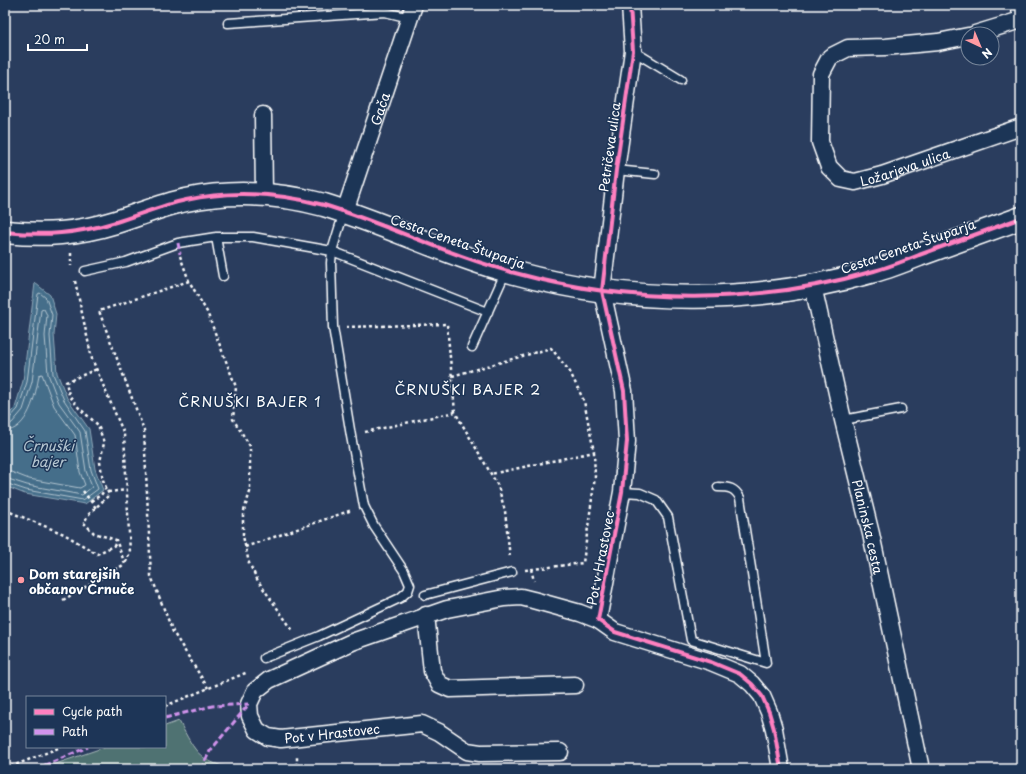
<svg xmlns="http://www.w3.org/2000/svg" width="1026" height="774" font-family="'Playpen Sans',sans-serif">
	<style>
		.green { fill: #4f7272; stroke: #a7b8b8 }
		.water { fill: #446e8a; stroke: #8fa8b9 }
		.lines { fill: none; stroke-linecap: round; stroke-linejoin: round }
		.shore { stroke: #b4c5d0; stroke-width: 1 }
		.lane-casing { stroke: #fff; stroke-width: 11 }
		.street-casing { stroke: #fff; stroke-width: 19 }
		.secondary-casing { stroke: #fff; stroke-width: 25 }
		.path { stroke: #fff; stroke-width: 2.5; stroke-dasharray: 3 3; stroke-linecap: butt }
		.lane { stroke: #1d3557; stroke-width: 8 }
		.street { stroke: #1d3557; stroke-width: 16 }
		.secondary { stroke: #1d3557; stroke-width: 22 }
		.quiet { stroke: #d193ec; stroke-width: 3; stroke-dasharray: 6 3; stroke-linecap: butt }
		.cycleway-casing { stroke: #1d3557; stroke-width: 6 }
		.cycleway { stroke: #ff80c0; stroke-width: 4 }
		.poi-dot { fill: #ff9aa2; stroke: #1d3557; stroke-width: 1.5 }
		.labels { text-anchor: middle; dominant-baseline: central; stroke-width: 3; stroke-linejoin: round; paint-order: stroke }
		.street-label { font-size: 13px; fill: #fff; stroke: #1d3557 }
		.poi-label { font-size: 13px; font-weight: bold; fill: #fff; stroke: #1d3557; text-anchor: start }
		.neighbourhood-label { font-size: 14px; letter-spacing: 1px; fill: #fff; stroke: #1d3557 }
		.water-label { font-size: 14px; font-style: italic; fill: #b4c5d0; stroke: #1d3557 }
	</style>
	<rect width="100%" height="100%" fill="#2a3d5e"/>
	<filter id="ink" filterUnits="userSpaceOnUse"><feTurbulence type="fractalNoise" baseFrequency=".025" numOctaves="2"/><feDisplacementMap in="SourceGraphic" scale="8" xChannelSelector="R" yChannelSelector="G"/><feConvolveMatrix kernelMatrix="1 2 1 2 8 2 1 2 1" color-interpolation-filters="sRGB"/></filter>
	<g filter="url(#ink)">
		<path class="green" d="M179 721C196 754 200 763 238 769H41L105 747H165V726Z"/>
		<path class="water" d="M35 283 50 295 56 314 54 335 57 373 67 398 89 429 95 469 103 490 85 504 25 494 5 486V418L15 408 23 381Z"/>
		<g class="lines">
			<path class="shore" d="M5 420 9 419 18 409 27 382 38 294 40 293 46 298 52 315 50 336 53 374 64 400 85 431 91 470 98 489 83 500 26 490 5 483
				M5 425 12 423 23 410 32 382 41 310 44 309 47 315 45 336 48 374 59 403 80 432 86 471 92 487 82 495 27 485 5 478
				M5 431C28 431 36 394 39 375L42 374 54 406 75 435 80 472 85 485 80 488 29 479 11 472H5"/>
			<defs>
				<path id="lane" d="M228 23 385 12 410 18
					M633 51 681 80
					M616 170 655 174
					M216 237 223 276
					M85 271 126 262 178 243 216 237H253L332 251 488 312
					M472 347 506 271
					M843 420 901 409
					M622 492 640 493 656 500 668 517 691 640 766 663 740 498C735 488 729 487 718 487
					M425 595 512 572
					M264 658 319 636 400 598 408 591 410 585 404 571 374 526 364 506 351 436 333 327 331 263 332 251 344 212"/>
				<g id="street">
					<path d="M630 5 633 51 616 170 602 291 624 391 627 441 622 492 598 620 615 632 711 662 740 674 752 684 762 696 769 712 774 729 781 769"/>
					<path d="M1019 5 1021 12"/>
					<path d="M975 34 1021 20"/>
					<path id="s1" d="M968 36 938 42 885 47 848 48 830 57 821 74 820 142 829 167 841 179 855 182 882 175 1021 127"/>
					<path d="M263 115 264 194"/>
					<path id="s2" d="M345 211 414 5"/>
					<path id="s3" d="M813 286 843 420 871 534 921 769"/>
					<path d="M426 615 432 671 439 684 450 689 575 685"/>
					<path d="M560 752 480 753 467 751 439 732 422 724 281 739 268 737 257 730 250 716 249 704 255 691 269 680 352 642 447 609 504 598 521 597 533 600 580 613 598 620"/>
				</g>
				<path id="secondary" d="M5 232C45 236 77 234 116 222 139 215 162 205 186 200 232 190 278 193 324 205 389 225 450 256 515 273 632 305 758 305 874 271 889 267 904 261 919 255 953 243 987 230 1021 218"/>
			</defs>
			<use href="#lane" class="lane-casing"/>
			<use href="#street" class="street-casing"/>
			<use href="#secondary" class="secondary-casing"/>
			<path class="path" d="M71 253V266
				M180 256 189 281 207 312 236 387 233 419 250 446V492L243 514V536L249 563 258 581 294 632
				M75 281 92 359 124 434 130 553 125 564
				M189 281 99 311 144 430 151 576 173 632 208 688
				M346 327 447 324 455 412
				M452 376 551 348 570 372 584 401 594 452 491 474
				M365 432 455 412 498 486 505 511 510 558
				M83 491 96 508
				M108 492 128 490
				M91 501 101 495 106 488
				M5 510 64 534 97 554 117 544
				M245 547 352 510
				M531 569 534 581
				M525 570 583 563 595 477 594 452
				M63 600 125 564 116 540 94 533 84 523 88 515 109 495 103 480 100 462 104 443 98 425 79 408 69 395 66 382 97 369
				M165 706 248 672
				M5 769 61 747
				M286 769V766L297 764V756"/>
			<use href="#lane" class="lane"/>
			<use href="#street" class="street"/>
			<use href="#secondary" class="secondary"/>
			<path class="quiet" d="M178 243 180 254
				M165 718 212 706 249 704
				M36 769 88 747
				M201 769 210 751 249 704"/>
			<defs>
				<path id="cycleway" d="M630 5 633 51 616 170 602 291 624 391 627 441 622 492 598 620 615 632 711 662 740 674 752 684 762 696 769 712 774 729 781 769
					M5 232C45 236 77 234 116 222 139 215 162 205 186 200 232 190 278 193 324 205 389 225 450 256 515 273 632 305 758 305 874 271 889 267 904 261 919 255 953 243 987 230 1021 218"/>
			</defs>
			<use href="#cycleway" class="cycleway-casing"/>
			<use href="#cycleway" class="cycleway"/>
		</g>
	</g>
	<circle class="poi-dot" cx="21" cy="580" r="4"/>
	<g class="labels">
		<g class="street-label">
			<text stroke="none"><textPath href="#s2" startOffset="108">Gača</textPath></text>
			<text transform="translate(609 147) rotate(-82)">Petričeva ulica</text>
			<text stroke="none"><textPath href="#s1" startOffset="338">Ložarjeva ulica</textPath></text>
			<text transform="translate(458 241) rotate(19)">Cesta Ceneta Štuparja</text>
			<text transform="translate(908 246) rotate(-19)">Cesta Ceneta Štuparja</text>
			<text stroke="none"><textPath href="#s3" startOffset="247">Planinska cesta</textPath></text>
			<text transform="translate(600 558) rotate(-79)">Pot v Hrastovec</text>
			<text transform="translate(332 733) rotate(-6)">Pot v Hrastovec</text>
		</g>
		<g class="poi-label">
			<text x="29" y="573">Dom starejših<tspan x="29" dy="15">občanov Črnuče</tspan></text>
		</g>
		<g class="neighbourhood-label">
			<text x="468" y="389">ČRNUŠKI BAJER 2</text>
			<text x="250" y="401">ČRNUŠKI BAJER 1</text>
		</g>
		<g class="water-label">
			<text x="48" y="445">Črnuški<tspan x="48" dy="16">bajer</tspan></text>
		</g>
	</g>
	<rect width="1026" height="774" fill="none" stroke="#1d3557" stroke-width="20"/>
	<rect x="10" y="10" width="1006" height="754" fill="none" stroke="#fff" stroke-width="1.5" filter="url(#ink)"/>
	<rect x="26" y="696" width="140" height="52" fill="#1d3557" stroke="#77869a"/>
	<rect x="34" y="709" width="20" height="6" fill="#ff80c0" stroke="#77869a"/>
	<text x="62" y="716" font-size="12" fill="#ffffff">Cycle path</text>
	<rect x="34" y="729" width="20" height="6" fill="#d193ec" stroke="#77869a"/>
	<text x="62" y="736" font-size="12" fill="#ffffff">Path</text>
	<g transform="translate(980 46) rotate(136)"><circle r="19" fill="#1d3557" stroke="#77869a"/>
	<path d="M0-3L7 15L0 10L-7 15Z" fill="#ff9aa2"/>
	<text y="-6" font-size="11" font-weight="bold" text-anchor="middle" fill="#ffffff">N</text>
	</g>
	<path d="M28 44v6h59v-6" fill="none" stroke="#ffffff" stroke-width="2"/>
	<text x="34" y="44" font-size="12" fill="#ffffff" stroke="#1d3557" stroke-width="3" paint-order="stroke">20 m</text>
</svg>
